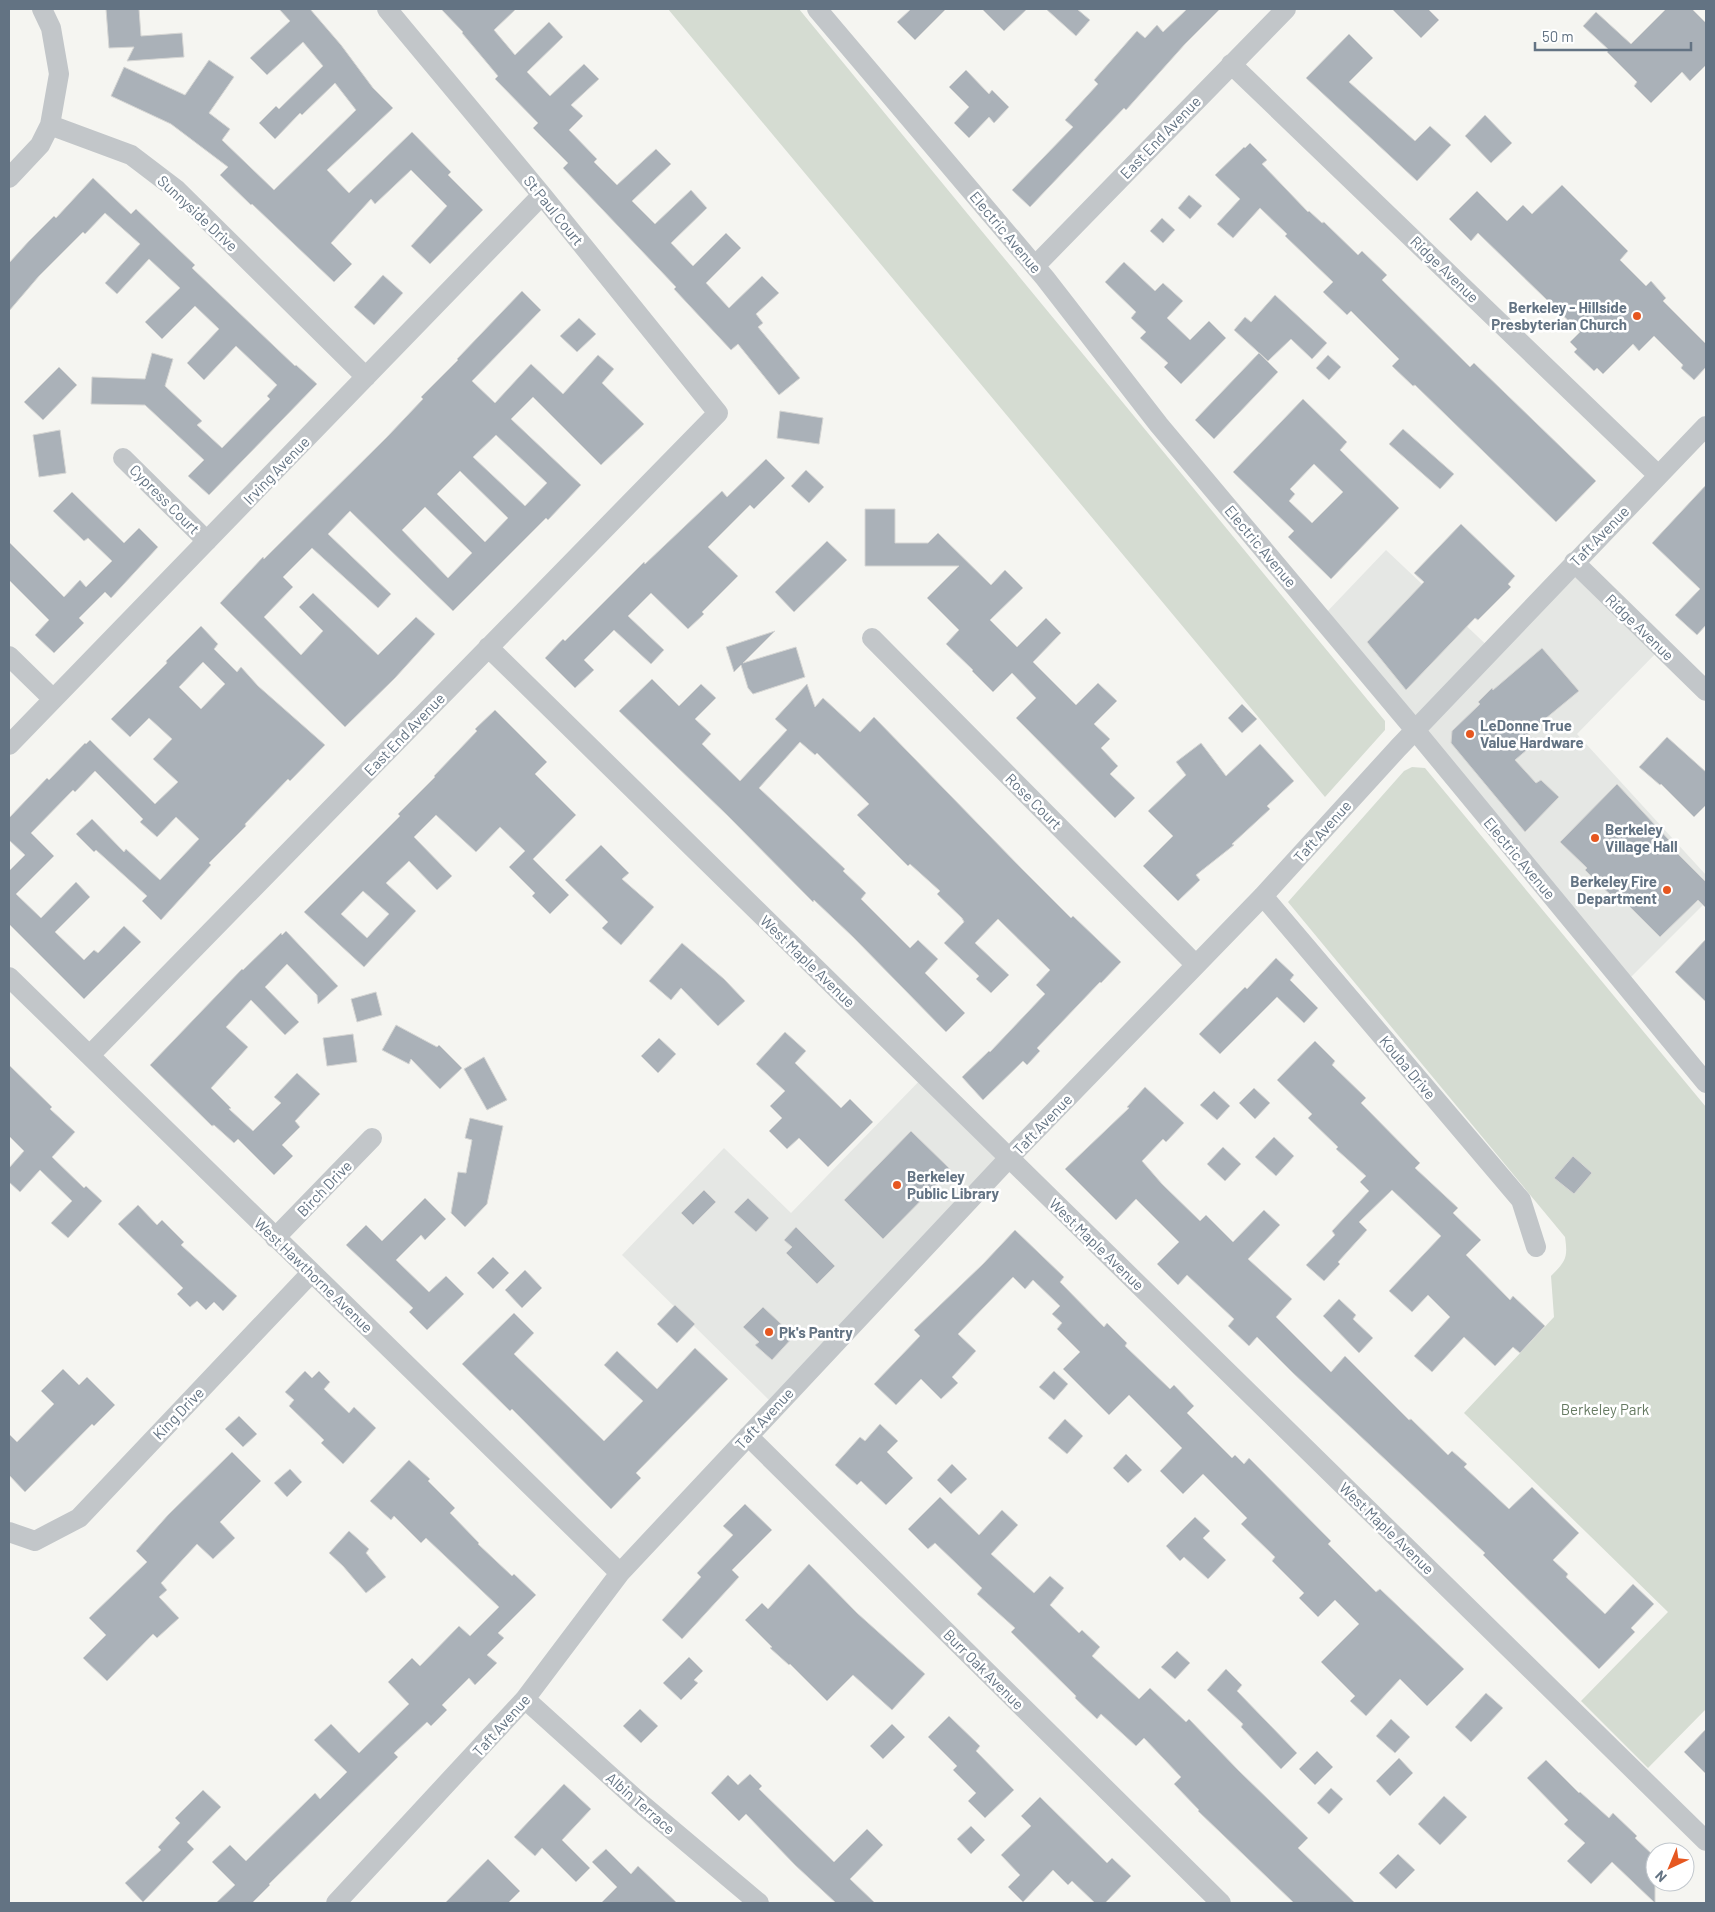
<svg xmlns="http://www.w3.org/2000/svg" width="1715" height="1912" font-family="Barlow,sans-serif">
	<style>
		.built { fill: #e5e7e4 }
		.green { fill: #d5dcd2 }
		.building { fill: #aab1b8; stroke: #d6d6d4; fill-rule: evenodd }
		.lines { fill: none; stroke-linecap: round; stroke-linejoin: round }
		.minor { stroke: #c2c6c9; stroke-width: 20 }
		.poi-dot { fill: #e65720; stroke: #fff; stroke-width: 2 }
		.labels { text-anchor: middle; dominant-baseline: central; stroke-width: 5; stroke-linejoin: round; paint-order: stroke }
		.street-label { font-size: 15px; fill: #637383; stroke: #fff }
		.poi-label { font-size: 15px; font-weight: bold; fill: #637383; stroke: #fff; text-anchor: start }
		.park-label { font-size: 15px; fill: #667a62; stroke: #fff }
	</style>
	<rect width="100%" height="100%" fill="#f5f5f1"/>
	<path class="built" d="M1386 550 1494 652 1573 567 1658 651 1577 734 1706 875V902L1628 980 1324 615Z
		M928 1072 1009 1152 771 1402 622 1255 724 1148 791 1213Z"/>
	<path class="green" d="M668 9H799L1385 721V730L1325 797Z
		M1412 767 1425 768 1706 1107V1709L1648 1768 1581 1701 1668 1612 1464 1413 1554 1317 1551 1276C1566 1261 1568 1258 1565 1237L1288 902 1404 771Z"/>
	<path class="building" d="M106 9H139L141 36 182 33 184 57 127 61 134 47 109 48Z
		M279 9H310L341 45 373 88 393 108 327 170 349 193 412 132 451 172 448 175 483 210 430 264 411 246 447 206 411 170 375 204 371 199 331 243 352 264 334 282 252 204 251 205 220 175 228 167 171 124 111 96 124 67 185 95 209 60 234 77 209 113 230 129 222 140 274 190 356 110 335 83 302 115 300 113 275 139 259 123 276 106 279 109 323 66 303 42 267 75 250 58 290 21Z
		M441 9H516L494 30 515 55 549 22 563 37 527 72 550 96 584 64 599 79 571 105 583 116 569 130 597 159 594 162 617 185 656 149 671 164 632 201 655 224 691 190 707 208 671 243 693 266 726 233 741 248 706 283 729 308 762 276 779 293 756 314 763 323 758 327 800 378 779 395 738 344 731 350 674 289 676 287 563 168 568 163 533 128 538 123 495 79 498 76 462 33 463 32Z
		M911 9H946L915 40 897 22Z
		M982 9H1027L1004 31Z
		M1046 9H1077L1090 20 1076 36Z
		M1187 9H1220L1185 44 1126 110 1124 108 1030 207 1012 190 1073 127 1065 120 1098 84 1094 80 1137 31 1145 38 1157 25 1163 32Z
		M1392 9H1428L1439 20 1421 38Z
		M1666 9H1692L1706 23V65L1690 81 1682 72 1651 103 1634 86 1637 82 1607 52 1609 50 1583 26 1596 12 1631 44Z
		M1349 34 1373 58 1349 82 1415 141 1430 126 1451 145 1417 181 1306 78Z
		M966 70 989 94 992 90 1009 107 994 123 989 117 969 138 954 123 969 107 949 87Z
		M1485 115 1512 143 1491 163 1465 136Z
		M1250 143 1267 160 1262 164 1308 212 1309 211 1322 223 1324 222 1358 255 1362 251 1387 275 1382 280 1470 367 1474 363 1596 481 1556 522 1415 385 1413 386 1392 366 1399 359 1351 311 1347 315 1323 292 1333 282 1285 236 1287 234 1260 208 1233 238 1217 224 1240 199 1215 175 1244 147 1245 148Z
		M93 178 131 214 136 209 195 265 192 268 295 366 296 365 317 384 209 495 188 476 204 460 145 405 91 404 92 377 145 379 152 353 173 359 165 386 202 421 197 425 222 448 270 399 267 396 277 385 236 346 204 380 187 363 219 329 195 306 162 339 145 322 180 288 149 259 117 294 105 283 140 244 105 213 85 234 83 232 39 276 9 311V263L29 241 54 216 56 218Z
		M1562 185 1628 251 1620 260 1646 286 1651 281 1666 298 1663 301 1706 344V367L1694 380 1681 368 1683 365 1654 336 1639 351 1633 344 1603 374 1597 368 1594 371 1574 352 1577 349 1570 342 1580 332 1478 233 1471 241 1449 219 1477 191 1507 221 1523 205 1532 214Z
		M1189 195 1202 206 1190 219 1178 208Z
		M1162 218 1175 230 1163 243 1150 231Z
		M1124 262 1155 291 1163 283 1183 301 1167 318 1190 340 1209 321 1226 338 1181 384 1164 367 1168 363 1140 338 1146 332 1131 318 1136 312 1105 282Z
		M383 275 403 293 374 325 354 307Z
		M522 291 541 310 472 381 495 403 531 364 563 394 598 355 614 369 602 383 644 424 601 465 533 397 511 419 581 485 548 520 546 518 453 611 350 511 328 534 391 594 378 608 312 548 283 577 293 587 264 617 301 655 323 631 299 607 313 593 378 655 416 617 435 634 395 678 345 727 220 603 263 557 264 559 387 437 423 399 421 397 458 360 457 359ZM496 435 547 483 525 506 473 457ZM460 471 508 518 485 542 437 494ZM425 507 472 553 448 578 402 530Z
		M1275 295 1327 343 1312 359 1291 339 1268 361 1234 330 1245 317 1251 322Z
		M579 318 596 334 577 352 560 336Z
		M1259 353 1278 372 1214 439 1195 420Z
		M1328 355 1341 367 1329 380 1316 368Z
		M59 367 77 385 43 420 24 402Z
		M1303 399 1347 442 1340 450 1399 508 1331 579 1288 537 1294 531 1233 472ZM1314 464 1343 492 1312 523 1289 501 1295 494 1290 489Z
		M780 411 823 418 819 444 777 438Z
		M1403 429 1454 474 1440 489 1389 444Z
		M60 430 66 473 39 477 33 435Z
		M766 459 785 478 754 509 750 505 708 547 738 576 702 612 704 614 688 629 651 593 628 616 664 650 651 664 614 630 584 660 594 670 575 688 545 658 563 639 565 641 644 562 645 564 722 491 727 497Z
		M806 470 824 487 809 503 791 486Z
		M1706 485V625L1697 635 1675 615 1700 589 1652 543Z
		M72 492 124 543 139 528 158 547 111 598 105 592 79 618 84 623 54 653 35 635 49 620 9 580V542L64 597 80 580 86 587 112 561 88 538 84 541 53 511Z
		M865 509H895V543H928L938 533 991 585 1005 570 1023 588 990 620 1017 647 1046 618 1061 633 1033 662 1076 705 1098 683 1117 701 1094 724 1110 739 1101 748 1118 766 1110 774 1135 798 1115 818 1016 718 1036 698 1012 673 993 692 972 671 973 670 946 644 959 630 927 598 959 566H865Z
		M1461 524 1515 576 1508 584 1511 587 1478 620 1475 618 1406 690 1367 642 1424 582 1414 573Z
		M827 541 847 560 794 612 775 592Z
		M201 626 218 644 214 649 237 672 241 667 258 686 325 745 290 781 288 779 245 824 246 826 209 863 211 865 161 920 142 901 147 896 96 850 94 852 76 834 92 819 124 852 126 849 160 880 199 839 176 817 157 837 140 822 143 819 95 771 75 792 73 790 31 833 54 856 16 894 41 918 76 882 90 897 55 932 84 960 94 950 98 953 124 926 141 942 84 999 9 924V871L25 855 9 840V818L47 778 49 780 85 743 86 744 90 740 155 804 178 782 153 759 172 739 149 718 130 737 111 719 167 663 166 661ZM203 662 225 684 201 709 179 687Z
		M775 631 743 663 796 647 805 677 753 694 748 688 741 665 734 672 726 647Z
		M1542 648 1579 691 1528 733 1535 743 1515 760 1536 783 1541 780 1559 797 1525 832 1451 743 1452 731 1480 704 1478 702 1492 688 1493 690Z
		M652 679 679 706 701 684 716 698 695 719 711 734 702 744 740 781 787 730 775 719 807 684 815 707 823 698 860 732 874 717 1022 869 1071 918 1073 916 1121 962 1101 983 1100 982 1037 1048 1040 1051 1027 1065 1023 1061 983 1100 962 1077 989 1051 990 1052 1045 994 1036 985 1050 970 998 919 975 943 1009 975 991 993 976 979 979 976 944 943 964 922 962 918 937 894 940 891 910 864 908 866 857 815 869 804 817 753 815 755 800 742 759 788 845 869 843 871 866 893 861 899 910 948 918 940 938 959 925 973 965 1013 946 1032 853 937 814 900 813 902 727 815 619 711Z
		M1242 704 1257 719 1242 733 1228 718Z
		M495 710 547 762 535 774 576 815 533 859 569 895 550 914 532 896 535 893 509 867 525 851 500 827 476 852 436 815 414 837 452 876 437 890 409 861 386 883 416 911 364 967 304 912 400 816 398 814 435 777 434 776 477 731 475 729ZM363 891 389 914 367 938 341 914Z
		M1667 737 1706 772V805L1694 817 1661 784 1660 785 1639 767Z
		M1201 743 1226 776 1260 744 1294 781 1267 806 1270 809 1232 844 1234 845 1196 875 1200 880 1178 901 1143 866 1173 836 1148 811 1186 775 1176 762Z
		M1617 784 1669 840 1666 842 1706 882V908L1698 900 1660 937 1617 894 1614 898 1599 884 1585 870 1587 868 1560 842Z
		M601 845 629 873 622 879 654 907 621 945 602 928 608 922 565 880Z
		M286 931 338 986 318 1004 317 995 287 964 265 987 299 1022 285 1035 251 1000 226 1027 248 1047 211 1088 231 1108 229 1109 253 1131 281 1103 274 1097 297 1073 320 1094 295 1121 300 1127 282 1145 293 1156 274 1175 238 1139 234 1143 214 1125 212 1126 150 1065 242 969 243 970 281 933 282 935Z
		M1706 939V1002L1675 972Z
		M682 943 724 979 745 1001 718 1026 681 988 671 1000 649 981Z
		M1276 958 1294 975 1290 980 1318 1008 1304 1023 1277 997 1220 1054 1199 1034 1245 987 1247 989Z
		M376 992 382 1015 357 1022 351 999Z
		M396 1025 437 1047 439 1045 462 1068 440 1089 411 1059 409 1064 382 1050Z
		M785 1032 806 1051 795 1063 841 1108 850 1099 873 1122 828 1167 799 1138 787 1149 769 1131 782 1118 770 1106 785 1091 756 1064Z
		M353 1034 357 1062 327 1066 323 1038Z
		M659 1038 676 1054 658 1073 641 1056Z
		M1315 1041 1335 1061 1332 1065 1366 1098 1361 1103 1420 1163 1415 1168 1458 1208 1453 1213 1481 1240 1466 1255 1510 1300 1513 1296 1545 1326 1520 1353 1513 1347 1495 1366 1464 1337 1432 1372 1414 1356 1450 1317 1428 1295 1412 1312 1389 1291 1441 1236 1392 1190 1359 1222 1367 1230 1338 1262 1340 1264 1324 1281 1306 1265 1335 1235 1332 1231 1369 1191 1360 1182 1366 1176 1336 1149 1338 1147 1308 1118 1312 1114 1277 1080Z
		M484 1057 507 1100 487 1110 464 1069Z
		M9 1065 52 1107 50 1109 75 1132 52 1157 84 1188 86 1186 102 1201 68 1238 51 1223 72 1201 40 1170 20 1192 9 1182V1168L24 1151 9 1136Z
		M1145 1087 1184 1123 1166 1142 1163 1139 1142 1161 1162 1184 1200 1221 1206 1215 1233 1242 1264 1210 1280 1225 1248 1259 1292 1299 1276 1317 1331 1372 1345 1356 1409 1420 1411 1419 1448 1455 1452 1451 1467 1464 1464 1467 1509 1509 1532 1487 1579 1533 1553 1560 1568 1574 1566 1577 1605 1614 1633 1584 1654 1604 1631 1628 1635 1632 1599 1669 1507 1579 1483 1555 1485 1553 1293 1373 1257 1337 1249 1346 1228 1326 1234 1319 1187 1275 1178 1285 1157 1264 1179 1242 1136 1199 1116 1220 1065 1169 1129 1108 1127 1107Z
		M1254 1088 1270 1103 1255 1119 1239 1103Z
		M1214 1091 1230 1106 1217 1120 1200 1105Z
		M470 1118 503 1126 487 1204 465 1227 451 1213 458 1172 466 1173 472 1140 465 1138Z
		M911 1131 951 1170 883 1239 844 1200Z
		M1274 1137 1294 1156 1276 1176 1255 1157Z
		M1223 1147 1241 1164 1225 1181 1207 1164Z
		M1573 1156 1592 1173 1574 1194 1554 1178Z
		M704 1190 716 1202 693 1225 681 1213Z
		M425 1198 446 1219 425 1240 421 1235 396 1260 429 1292 446 1276 464 1294 427 1330 409 1312 413 1308 346 1245 366 1225 382 1241Z
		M748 1198 769 1218 756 1232 734 1212Z
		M138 1205 157 1225 162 1220 184 1242 181 1245 237 1296 223 1311 214 1302 206 1310 197 1301 190 1307 177 1294 183 1288 118 1224Z
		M796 1227 835 1266 817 1284 786 1253 792 1247 784 1240Z
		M1015 1230 1064 1277 1060 1282 1104 1327 1107 1323 1127 1343 1125 1346 1170 1389 1174 1385 1194 1406 1187 1413 1232 1458 1235 1455 1244 1464 1249 1458 1331 1541 1328 1544 1376 1592 1380 1589 1464 1669 1427 1706 1400 1679 1366 1716 1350 1701 1355 1696 1321 1662 1359 1624 1335 1600 1318 1617 1299 1598 1304 1593 1272 1561 1275 1557 1241 1524 1247 1518 1203 1474 1183 1494 1160 1471 1182 1448 1129 1395 1109 1415 1063 1369 1080 1352 1057 1329 1062 1323 1052 1314 1060 1306 1033 1280 1025 1289 1013 1277 958 1334 976 1351 952 1377 958 1383 941 1399 921 1379 896 1405 874 1384 920 1336 914 1330 983 1264Z
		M493 1257 509 1273 493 1289 477 1273Z
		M525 1270 542 1288 522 1308 505 1290Z
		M1339 1299 1356 1315 1353 1319 1373 1338 1359 1353 1323 1316Z
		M675 1305 695 1324 677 1343 657 1324Z
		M763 1307 794 1336 772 1360 755 1345 759 1342 743 1327Z
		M514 1313 534 1333 514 1354 604 1441 643 1401 604 1365 617 1351 657 1389 695 1348 728 1379 636 1473 641 1478 611 1509 512 1409 510 1411 462 1364Z
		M63 1369 79 1385 87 1377 115 1405 94 1426 92 1424 25 1492 9 1475V1434L17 1442 54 1404 41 1391Z
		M305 1371 312 1378 319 1371 330 1382 324 1389 349 1413 354 1407 376 1428 343 1464 321 1443 324 1440 289 1406 294 1400 285 1392Z
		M1054 1371 1068 1384 1054 1400 1039 1387Z
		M239 1416 257 1434 243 1447 225 1429Z
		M1065 1419 1083 1436 1067 1454 1048 1438Z
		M880 1424 898 1441 887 1452 913 1478 886 1505 861 1481 857 1485 835 1465 860 1437 865 1441Z
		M232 1452 261 1481 220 1522 235 1538 213 1559 197 1544 161 1583 167 1590 159 1597 179 1618 157 1638 153 1634 107 1681 83 1658 106 1635 89 1618 147 1562 136 1551 168 1515Z
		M1126 1454 1142 1470 1128 1483 1113 1468Z
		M409 1460 430 1479 428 1481 455 1508 450 1513 479 1543 478 1544 512 1576 514 1574 536 1595 498 1633 504 1638 487 1655 497 1663 475 1685 469 1678 442 1705 447 1710 431 1726 427 1722 394 1753 398 1757 269 1884 270 1885 252 1903H216L235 1885 212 1862 230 1845 246 1861 315 1793 320 1799 347 1772 314 1740 331 1724 359 1753 409 1704 388 1682 412 1658 420 1666 459 1626 470 1636 499 1607 426 1538 421 1543 394 1516 391 1520 370 1501Z
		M952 1464 967 1479 951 1494 937 1480Z
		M290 1469 302 1482 287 1497 274 1483Z
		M940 1497 979 1535 1002 1510 1018 1525 991 1554 1034 1593 1050 1576 1064 1588 1050 1605 1079 1633 1082 1630 1100 1647 1092 1656 1139 1699 1150 1688 1186 1722 1189 1719 1238 1770 1308 1838 1298 1848 1355 1903H1294L1198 1811 1199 1810 1174 1784 1181 1777 1144 1738 1136 1746 1101 1714 1097 1719 1075 1698 1076 1696 1011 1632 1015 1628 977 1594 982 1588 935 1543 928 1549 908 1529Z
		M745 1504 772 1530 732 1570 739 1577 682 1639 662 1620 701 1577 697 1573 733 1535 723 1526Z
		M1195 1517 1210 1531 1203 1538 1226 1560 1208 1579 1184 1557 1180 1561 1166 1546Z
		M349 1531 369 1549 366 1553 386 1577 366 1593 343 1566 329 1553Z
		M809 1564 857 1613 925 1674 892 1710 853 1675 827 1701 790 1664 789 1665 770 1648 772 1647 745 1620 762 1603 768 1609Z
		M1177 1651 1190 1663 1175 1679 1161 1667Z
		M689 1657 703 1671 694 1680 698 1683 681 1700 663 1683Z
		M1226 1669 1242 1685 1237 1691 1297 1753 1281 1769 1241 1727 1243 1724 1207 1690Z
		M1486 1693 1503 1708 1471 1742 1455 1727Z
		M640 1709 658 1726 641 1743 623 1726Z
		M949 1716 980 1746 976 1751 1014 1790 985 1818 968 1801 976 1793 953 1770 957 1766 928 1737Z
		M1391 1719 1410 1737 1395 1753 1376 1736Z
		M892 1724 905 1737 883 1759 870 1746Z
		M1706 1729V1774L1684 1752Z
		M1317 1751 1333 1767 1315 1785 1299 1769Z
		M1399 1758 1413 1773 1390 1796 1376 1781Z
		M1546 1760 1579 1793 1580 1792 1609 1818 1613 1813 1637 1836 1635 1838 1655 1857V1903L1612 1862 1591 1884 1567 1861 1585 1843 1564 1824 1568 1820 1527 1778Z
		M750 1774 762 1786 759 1789 834 1862 867 1829 883 1845 850 1879 875 1903H836L795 1865 746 1814 739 1821 711 1793 728 1775 738 1785Z
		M564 1784 591 1809 562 1840 590 1868 576 1882 542 1848 535 1856 514 1837Z
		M1331 1788 1343 1799 1329 1814 1317 1803Z
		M203 1790 221 1807 187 1842 194 1849 143 1902 125 1883 161 1850 158 1847 180 1823 175 1818Z
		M1444 1796 1467 1817 1440 1845 1418 1824Z
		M1040 1797 1107 1863 1112 1858 1131 1876 1105 1903H1095L1072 1881 1068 1885 1053 1870 1023 1902 1008 1887 1020 1875 1001 1855 1031 1826 1021 1816Z
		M971 1826 985 1840 971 1854 957 1839Z
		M606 1849 631 1874 638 1866 677 1903H601L617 1887 592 1862Z
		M1398 1854 1415 1870 1396 1889 1379 1873Z
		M488 1859 520 1891 508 1903H445Z"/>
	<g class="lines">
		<path class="minor" d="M42 9 51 28 59 74 50 125 131 155 177 190 366 377
			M817 9 1045 278 1159 425 1415 730 1706 1083
			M1231 64 1658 475
			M9 178 40 145 50 125
			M1035 266 1286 9
			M123 458 207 541
			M1574 562 1706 691
			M872 638 1196 965
			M488 647 1706 1841
			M9 656 53 699
			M9 745 542 195
			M1263 896 1521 1200 1536 1247
			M9 977 620 1573
			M90 1055 718 413 542 195 387 9
			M275 1238 372 1138
			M748 1436 1221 1903
			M9 1532 35 1541 79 1518 311 1273
			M525 1699 639 1802 759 1903
			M336 1903 525 1699 620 1573 1009 1158 1263 896 1398 748 1706 426"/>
	</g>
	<g class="poi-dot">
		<circle cx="1637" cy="316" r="5"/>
		<circle cx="1470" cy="734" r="5"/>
		<circle cx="1595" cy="838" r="5"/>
		<circle cx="1667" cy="890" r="5"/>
		<circle cx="897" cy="1185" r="5"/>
		<circle cx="769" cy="1332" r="5"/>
	</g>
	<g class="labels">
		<g class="street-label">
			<text transform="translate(1160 137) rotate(-46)">East End Avenue</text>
			<text transform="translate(554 210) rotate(51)">St Paul Court</text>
			<text transform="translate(198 213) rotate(43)">Sunnyside Drive</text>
			<text transform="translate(1006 232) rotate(50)">Electric Avenue</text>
			<text transform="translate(1445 269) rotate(44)">Ridge Avenue</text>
			<text transform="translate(276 470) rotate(-46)">Irving Avenue</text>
			<text transform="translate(165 499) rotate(45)">Cypress Court</text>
			<text transform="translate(1599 536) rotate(-46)">Taft Avenue</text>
			<text transform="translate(1261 546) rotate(50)">Electric Avenue</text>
			<text transform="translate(1640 627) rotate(44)">Ridge Avenue</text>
			<text transform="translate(404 734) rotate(-46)">East End Avenue</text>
			<text transform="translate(1034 801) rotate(45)">Rose Court</text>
			<text transform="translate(1322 831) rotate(-48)">Taft Avenue</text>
			<text transform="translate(1520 858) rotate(50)">Electric Avenue</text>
			<text transform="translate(808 961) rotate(44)">West Maple Avenue</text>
			<text transform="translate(1408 1067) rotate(50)">Kouba Drive</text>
			<text transform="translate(1042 1124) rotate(-46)">Taft Avenue</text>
			<text transform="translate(324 1188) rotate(-46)">Birch Drive</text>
			<text transform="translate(1097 1244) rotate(44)">West Maple Avenue</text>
			<text transform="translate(314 1275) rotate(44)">West Hawthorne Avenue</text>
			<text transform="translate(178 1413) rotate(-46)">King Drive</text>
			<text transform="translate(764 1418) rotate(-47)">Taft Avenue</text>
			<text transform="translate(1387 1528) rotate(44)">West Maple Avenue</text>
			<text transform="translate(984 1669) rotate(45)">Burr Oak Avenue</text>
			<text transform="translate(501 1725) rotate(-48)">Taft Avenue</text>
			<text transform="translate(641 1803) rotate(41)">Albin Terrace</text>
		</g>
		<g class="poi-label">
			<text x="1627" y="307" text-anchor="end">Berkeley - Hillside<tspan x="1627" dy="17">Presbyterian Church</tspan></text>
			<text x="1480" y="725">LeDonne True<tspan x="1480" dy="17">Value Hardware</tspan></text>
			<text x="1605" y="829">Berkeley<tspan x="1605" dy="17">Village Hall</tspan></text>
			<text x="1657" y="881" text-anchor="end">Berkeley Fire<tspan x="1657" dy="17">Department</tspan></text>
			<text x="907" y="1176">Berkeley<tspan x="907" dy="17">Public Library</tspan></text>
			<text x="779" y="1332">Pk's Pantry</text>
		</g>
		<g class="park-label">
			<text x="1605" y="1409">Berkeley Park</text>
		</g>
	</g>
	<rect width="1715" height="1912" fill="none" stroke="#637383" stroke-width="20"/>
	<g transform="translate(1670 1867) rotate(224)"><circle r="24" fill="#ffffff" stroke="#c1c7cd"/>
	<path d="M0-4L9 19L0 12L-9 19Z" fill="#e65720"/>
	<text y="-8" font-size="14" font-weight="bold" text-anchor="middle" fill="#637383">N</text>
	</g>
	<path d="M1535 42v8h156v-8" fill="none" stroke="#637383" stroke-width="2.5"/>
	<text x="1542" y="42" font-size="15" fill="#637383" stroke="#ffffff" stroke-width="4" paint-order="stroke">50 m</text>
</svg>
